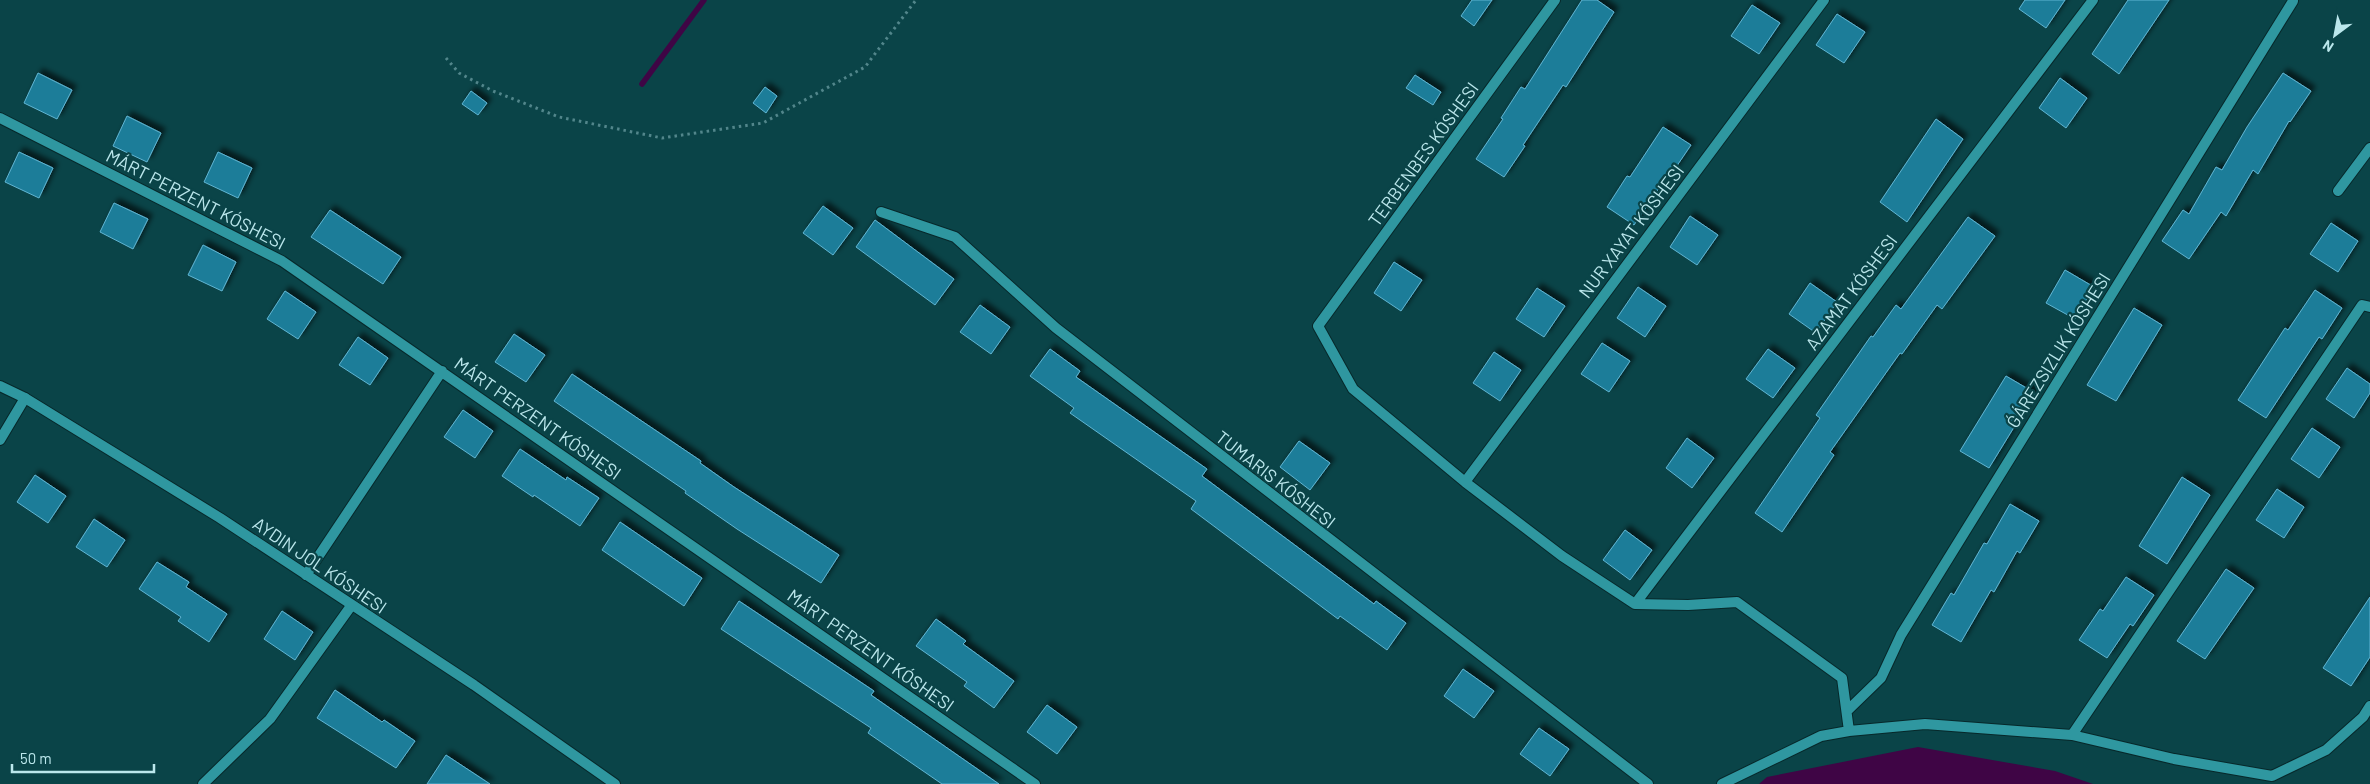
<svg xmlns="http://www.w3.org/2000/svg" width="2370" height="784" font-family="Barlow,sans-serif">
	<style>
		.water { fill: #3f0545 }
		.lines { fill: none; stroke-linecap: round; stroke-linejoin: round }
		.stream { stroke: #3f0545; stroke-width: 5.5 }
		.building { fill: #1d7d99; stroke: #60b5d3; filter: url(#shadow) }
		.minor-casing { stroke: #07282a; stroke-width: 12 }
		.tertiary-casing { stroke: #07282a; stroke-width: 12 }
		.path { stroke: #52868b; stroke-width: 3; stroke-dasharray: 2.5 4; stroke-linecap: butt }
		.minor { stroke: #2f97a0; stroke-width: 10 }
		.tertiary { stroke: #2f97a0; stroke-width: 10 }
		.labels { text-anchor: middle; dominant-baseline: central; stroke-width: 4.5; stroke-linejoin: round; paint-order: stroke }
		.street-label { font-size: 18px; fill: #bbe7ec; stroke: #0a4448 }
	</style>
	<defs>
		<filter id="shadow"><feDropShadow dx="4.5" dy="-4.5" stdDeviation="2.5" flood-color="#0009"/></filter>
	</defs>
	<rect width="100%" height="100%" fill="#0a4448"/>
	<path class="water" d="M1918 747 2055 771 2093 784H1759L1767 777Z"/>
	<g class="lines">
		<path class="stream" d="M642 84 704 0"/>
	</g>
	<path class="building" d="M1472 0H1492L1474 26 1461 16Z
		M1582 0H1597L1614 12 1566 87 1563 85 1523 145 1525 146 1504 177 1476 159 1503 119 1501 118 1521 87 1525 89Z
		M2025 0H2065L2046 28 2019 9Z
		M2128 0H2169L2119 74 2092 54Z
		M1752 5 1780 23 1759 54 1731 36Z
		M1837 14 1865 32 1844 63 1816 45Z
		M38 73 72 90 57 119 24 103Z
		M2283 73 2311 91 2290 122 2289 121 2258 174 2253 170 2226 216 2221 212 2189 259 2162 241 2183 210 2189 214 2216 167 2222 170 2247 127Z
		M1415 75 1441 92 1433 105 1406 88Z
		M2060 78 2087 98 2066 128 2039 108Z
		M765 87 777 96 766 113 753 103Z
		M471 91 487 103 478 115 462 104Z
		M127 116 161 133 147 162 113 146Z
		M1936 119 1963 139 1907 222 1880 202Z
		M1663 127 1691 145 1670 176 1668 175 1634 225 1607 207 1627 176 1630 177Z
		M19 152 53 168 39 198 5 182Z
		M218 152 252 168 238 198 204 182Z
		M114 203 148 219 133 249 100 232Z
		M823 206 853 228 833 255 803 233Z
		M330 210 401 257 383 284 311 237Z
		M1690 216 1718 235 1697 265 1670 247Z
		M1968 217 1995 236 1942 309 1937 305 1902 354 1900 353 1830 452 1834 455 1782 532 1755 513 1820 418 1816 415 1871 336 1873 337 1896 305 1901 309Z
		M875 220 954 279 935 305 856 247Z
		M2331 223 2358 241 2338 272 2310 254Z
		M203 245 236 262 222 291 188 275Z
		M1394 262 1422 280 1401 311 1374 293Z
		M2065 270 2094 287 2075 319 2046 303Z
		M1810 283 1837 302 1816 333 1789 314Z
		M1638 287 1666 306 1645 337 1617 318Z
		M1537 288 1565 306 1544 337 1516 319Z
		M2315 290 2342 308 2322 339 2319 337 2266 418 2238 400 2285 328 2288 330Z
		M285 291 316 312 298 339 267 319Z
		M980 305 1010 327 991 354 960 332Z
		M2134 308 2162 325 2116 401 2087 385Z
		M514 334 545 355 526 382 495 362Z
		M358 337 388 358 370 385 339 365Z
		M1602 343 1630 361 1609 392 1581 374Z
		M1050 349 1080 371 1076 377 1207 469 1202 476 1374 604 1376 601 1406 623 1387 650 1340 616 1338 619 1191 509 1196 501 1070 413 1074 408 1030 376Z
		M1768 349 1795 368 1773 398 1746 379Z
		M1494 352 1521 370 1500 401 1473 383Z
		M2347 368 2370 384V393L2354 418 2326 399Z
		M572 374 701 461 700 463 734 487 839 555 821 583 737 529 685 493 686 491 554 401Z
		M2006 376 2035 393 1989 468 1960 451Z
		M463 410 493 431 475 458 444 437Z
		M2312 428 2340 447 2319 478 2291 459Z
		M1687 438 1714 458 1692 488 1666 468Z
		M1299 441 1330 463 1310 490 1280 467Z
		M520 449 566 480 567 477 599 498 580 526 534 495 533 497 502 476Z
		M35 475 66 496 48 523 17 502Z
		M2182 477 2210 495 2167 564 2139 546Z
		M2277 489 2304 507 2284 538 2256 520Z
		M2010 504 2039 521 2020 553 2017 551 1994 592 1991 590 1961 642 1932 625 1951 593 1954 595 1984 543 1987 544Z
		M94 519 125 540 107 567 76 547Z
		M620 522 702 578 684 606 602 550Z
		M1625 530 1652 550 1630 580 1603 560Z
		M157 562 189 582 186 587 227 614 209 642 178 621 181 617 139 589Z
		M2226 569 2254 588 2205 659 2177 641Z
		M2126 577 2154 595 2133 626 2130 624 2107 658 2079 640 2100 609 2103 611Z
		M2370 597V657L2351 686 2323 668Z
		M739 601 874 691 871 695 999 784H942L868 733 871 728 721 629Z
		M282 611 313 632 295 660 264 639Z
		M936 619 966 641 963 644 1014 681 994 708 964 686 967 682 916 646Z
		M1463 669 1494 691 1474 718 1444 696Z
		M335 690 382 722 384 720 415 741 396 768 317 718Z
		M1047 705 1077 727 1057 754 1027 732Z
		M1539 728 1569 749 1550 776 1520 754Z
		M446 755 490 784H427Z"/>
	<g class="lines">
		<defs>
			<path id="minor" d="M1555 0 1318 326 1353 389 1465 482 1562 556 1635 604 1688 605 1737 602 1842 678 1849 731
				M0 118 282 261 1035 784
				M2338 191 2370 148
				M881 212 955 237 1056 328 1648 784
				M0 440 25 398
				M1465 482 1824 0
				M306 575 442 371
				M1635 604 2093 0
				M1847 711 1881 678 1901 635 2293 1
				M2072 735 2362 305 2370 307
				M203 784 270 719 351 606
				M1722 784 1821 736 1849 731 1925 724 2072 735 2174 759 2272 776 2326 750 2363 717 2370 706"/>
			<path id="tertiary" d="M0 386 25 398 220 518 474 685 615 784"/>
		</defs>
		<use href="#minor" class="minor-casing"/>
		<use href="#tertiary" class="tertiary-casing"/>
		<path class="path" d="M446 58 459 73 493 91 559 117 662 138 763 123 865 67 916 0"/>
		<use href="#minor" class="minor"/>
		<use href="#tertiary" class="tertiary"/>
	</g>
	<g class="labels">
		<g class="street-label">
			<text transform="translate(1423 154) rotate(-54)">TERBENBES KÓSHESI</text>
			<text transform="translate(196 199) rotate(27)">MÁRT PERZENT KÓSHESI</text>
			<text transform="translate(1631 231) rotate(-53)">NUR XAYAT KÓSHESI</text>
			<text transform="translate(1851 292) rotate(-53)">AZAMAT KÓSHESI</text>
			<text transform="translate(2058 350) rotate(-58)">ǴÁREZSIZLIK KÓSHESI</text>
			<text transform="translate(538 418) rotate(35)">MÁRT PERZENT KÓSHESI</text>
			<text transform="translate(1276 479) rotate(38)">TUMARIS KÓSHESI</text>
			<text transform="translate(320 565) rotate(34)">AYDIN JOL KÓSHESI</text>
			<text transform="translate(871 650) rotate(35)">MÁRT PERZENT KÓSHESI</text>
		</g>
	</g>
	<g transform="translate(2335 35) rotate(212)" stroke="#0a4448" stroke-width="4" paint-order="stroke">
	<path d="M0-4L9 19L0 12L-9 19Z" fill="#bbe7ec"/>
	<text y="-8" font-size="14" font-weight="bold" text-anchor="middle" fill="#bbe7ec">N</text>
	</g>
	<path d="M12 764v8h142v-8" fill="none" stroke="#bbe7ec" stroke-width="2.5"/>
	<text x="20" y="764" font-size="15" fill="#bbe7ec" stroke="#0a4448" stroke-width="4" paint-order="stroke">50 m</text>
</svg>
